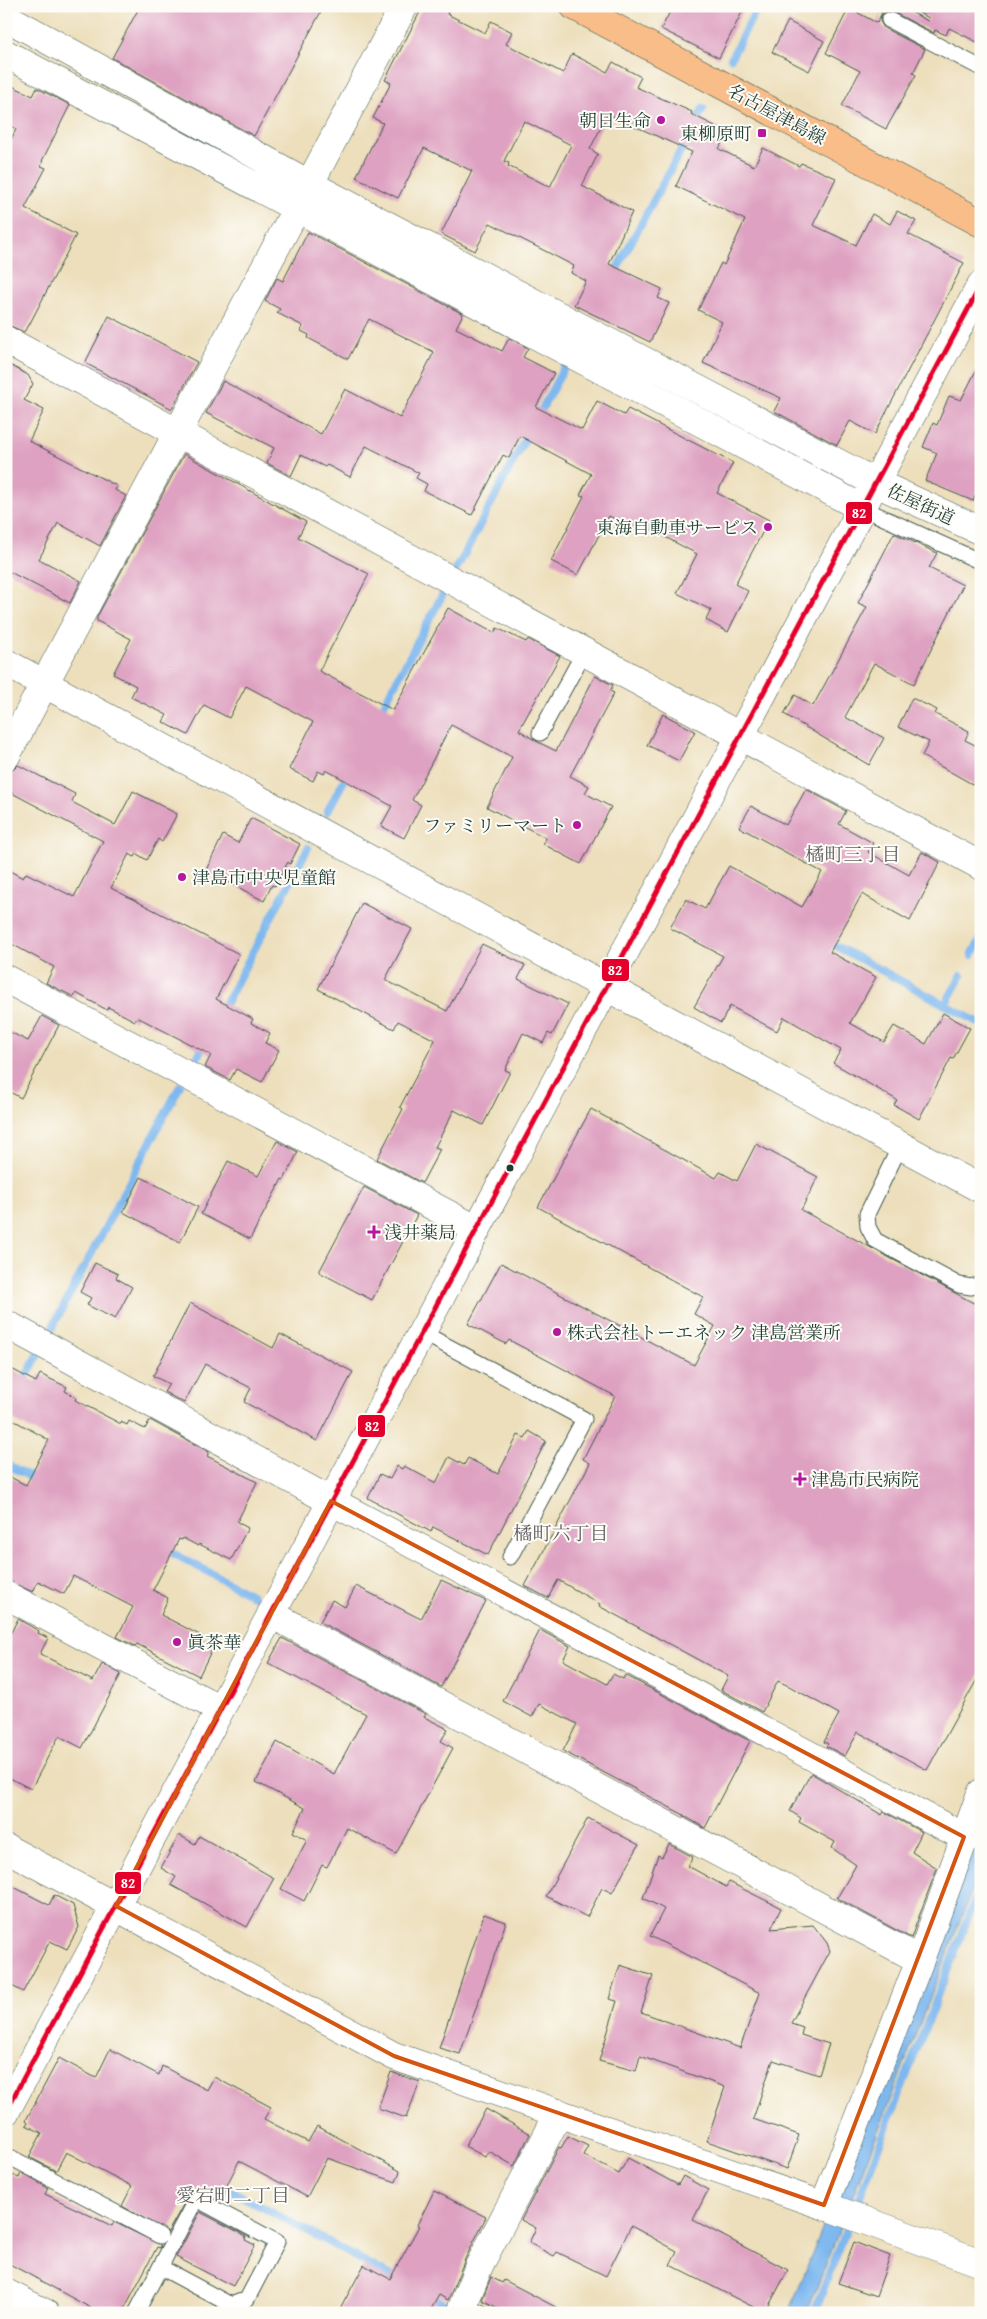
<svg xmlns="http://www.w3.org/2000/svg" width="987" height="2319" font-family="'Gentium Book Plus','Noto Serif JP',serif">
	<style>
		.water { fill: #7eb8ef; stroke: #4e7a92 }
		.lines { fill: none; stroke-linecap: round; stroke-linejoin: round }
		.stream { stroke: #7eb8ef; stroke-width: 8 }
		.building { fill: #dea1c1; fill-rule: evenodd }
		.service-casing { stroke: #3e5548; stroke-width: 17 }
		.minor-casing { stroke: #3e5548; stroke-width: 29 }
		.tertiary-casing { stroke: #3e5548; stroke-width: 29 }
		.primary-casing { stroke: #3e5548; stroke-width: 29 }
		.service { stroke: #fff; stroke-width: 15 }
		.minor { stroke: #fff; stroke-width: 28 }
		.tertiary { stroke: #fff; stroke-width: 28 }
		.primary { stroke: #f9bd89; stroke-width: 28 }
		.bus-1-casing { stroke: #fdfcf7; stroke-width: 9 }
		.bus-1 { stroke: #e4002b; stroke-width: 5 }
		.marked { fill: none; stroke: #d45610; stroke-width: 4; stroke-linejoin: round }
		.poi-dot { fill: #b5179e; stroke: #fdfcf7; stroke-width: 2 }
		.bus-dot { fill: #1f3d34; stroke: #fdfcf7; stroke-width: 2 }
		.labels { text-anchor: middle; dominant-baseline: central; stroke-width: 4; stroke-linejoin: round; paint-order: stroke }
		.street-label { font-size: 18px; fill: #1f3d34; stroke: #fdfcf7 }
		.poi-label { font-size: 18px; fill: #1f3d34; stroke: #fdfcf7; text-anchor: start }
		.neighbourhood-label { font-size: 19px; fill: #626065; stroke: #fdfcf7 }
		.line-badge { stroke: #fdfcf7; stroke-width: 2 }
		.badge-label { font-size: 14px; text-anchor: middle; font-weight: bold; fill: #fff }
	</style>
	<rect width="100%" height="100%" fill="#fdfcf7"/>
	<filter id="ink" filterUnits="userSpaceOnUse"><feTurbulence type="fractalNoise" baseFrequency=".02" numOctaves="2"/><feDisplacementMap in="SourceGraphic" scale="10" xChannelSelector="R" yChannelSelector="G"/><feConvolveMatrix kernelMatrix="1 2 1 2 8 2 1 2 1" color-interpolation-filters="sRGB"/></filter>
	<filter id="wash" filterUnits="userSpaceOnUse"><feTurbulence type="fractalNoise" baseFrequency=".0096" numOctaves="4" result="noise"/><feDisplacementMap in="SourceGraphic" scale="20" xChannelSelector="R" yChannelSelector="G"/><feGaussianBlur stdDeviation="1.12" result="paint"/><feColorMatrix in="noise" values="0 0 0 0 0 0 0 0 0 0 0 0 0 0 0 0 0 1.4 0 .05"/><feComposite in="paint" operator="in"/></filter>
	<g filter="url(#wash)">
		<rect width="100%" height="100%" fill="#eddfbc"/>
		<path class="water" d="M981 1824V1867L807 2313H789Z"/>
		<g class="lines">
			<path class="stream" d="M731 58 758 6
				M694 126 703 108
				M613 276 687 139
				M537 418 568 360
				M456 570 530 430
				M379 714 445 590
				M327 812 348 773
				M838 947 981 1024
				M972 955 981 939
				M945 1005 961 976
				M221 1012 308 848
				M194 1064 205 1042
				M50 1332 180 1086
				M22 1384 38 1355
				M6 1464 38 1481
				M165 1549 253 1596
				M217 2183 399 2280
				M429 2296 451 2308
				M814 2313 981 1884"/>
		</g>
		<g id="blocks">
			<path class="building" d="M140 6H324L254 136 112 58Z
				M423 6H451L447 14 485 33 491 21 512 32 506 44 563 73 572 54 607 72 613 62 641 77 636 87 692 112 691 114 727 132 719 149 754 166 763 148 799 166 801 163 836 178 813 225 856 245 872 214 890 224 897 211 916 221 908 234 964 263 875 434 850 421 837 445 774 411 781 398 703 363 722 322 698 310 721 263 724 265 745 220 676 186 692 152 608 114 590 149 598 154 582 186 632 212 609 264 662 289 658 298 669 303 650 342 574 305 586 281 571 273 574 266 551 254 490 223 475 251 441 234 472 171 424 148 398 198 356 177 383 123 373 118 391 83 385 80ZM524 121 571 145 550 187 508 166 509 163 504 161Z
				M673 6H745L719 58 661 29Z
				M885 6H900L928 21 929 18 906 6H981V44L949 28 946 35 935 30 934 33 893 12 888 11 881 15 880 21 884 28 925 49 913 73 916 75 886 129 842 106 860 71 826 53 849 8 877 23Z
				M788 21 824 41 809 71 772 52Z
				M6 83 33 96 37 88 70 105 42 161 43 162 41 166 46 168 25 208 76 235 28 327H27L24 332 6 324V150L16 129 6 124Z
				M308 232 463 314 456 328 502 351 509 338 528 348 523 357 554 373 536 407 582 430 597 401 624 415 628 409 733 463 717 493 769 520 735 584 748 591 728 632 706 620 711 610 677 593 697 554 650 529 646 535 609 516 578 575 551 561 584 496 580 495 591 474 520 436 509 458 503 455 472 515 424 491 427 484 416 478 419 473 366 446 350 477 327 465 325 467 301 455 291 476 267 463 274 448 206 413 223 381 321 434 345 389 400 418 434 352 369 319 348 359 308 338 309 335 301 331 303 326 277 313 280 309 265 301 277 278 283 281Z
				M109 316 197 362 172 409 85 363Z
				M6 358 10 360 8 364 28 375 33 384 24 400 44 410 29 441 117 486 115 490 126 496 100 546 58 523 39 559 81 581 70 603 6 570Z
				M981 361V483L973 501 925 481 937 453 923 447 933 423 937 425 949 396 961 400Z
				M184 454 306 522 298 537 369 574 319 671 349 687 393 710 448 608 494 633 497 628 526 642 528 639 560 656 519 730 536 741 556 751 595 676 613 685 610 691 614 693 570 776 589 786 585 793 611 807 581 864 543 844 546 838 487 807 512 757 451 725 412 800 421 805 404 838 381 826 392 806 326 770 324 774 318 771 313 781 289 769 313 722 246 686 229 718 204 705 188 735 163 722 167 715 131 697 136 686 113 674 131 639 97 621V617Z
				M894 533 937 553 929 568 963 585 914 684 874 663 845 717 884 738 869 765 784 714 795 695 813 706 867 607 858 603Z
				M912 698 937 710 935 714 969 731 965 740 981 748V789L922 756 929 742 898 727Z
				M663 714 695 731 679 761 647 745Z
				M18 765 75 794 72 802 115 825 133 791 177 814 162 842 158 839 147 860 137 854 135 857 129 854 111 888 239 954 216 999 253 1019 251 1023 270 1033 265 1043 279 1050 262 1082 236 1069 230 1080 205 1067 211 1055 137 1017 135 1021 108 1007 107 1010 76 993 74 997 46 983 54 967 6 941V869L23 878 26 873 74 897 103 841 6 790V772L14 769Z
				M806 789 846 811 839 824 873 843 868 852 909 875 922 852 940 862 910 921 862 894 830 952 876 977 850 1023 884 1042 894 1026 926 1044 943 1013 970 1028 953 1059 951 1058 919 1119 894 1105 897 1100 833 1063 841 1050 784 1017 777 1031 730 1006 721 1023 694 1007 723 956 670 928 686 899 705 909 729 866 802 907 822 872 739 827 751 806 786 825Z
				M251 818 300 844 290 864 288 862 275 886 272 885 264 901 206 870 223 835 238 843Z
				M362 903 412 929 385 980 447 1011 482 944 525 965 518 979 568 1004 552 1035 548 1033 543 1043 523 1033 505 1070 510 1072 483 1125 454 1110 435 1147 440 1149 422 1183 377 1159 403 1109 400 1107 435 1040 398 1021 394 1029 318 989Z
				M42 1016 59 1025 21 1098 6 1090V1030L28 1041Z
				M591 1109 716 1178 720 1172 737 1181 756 1144 818 1177 801 1210 981 1307V1672L927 1770 858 1732 845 1756 826 1746 828 1744 824 1742 839 1714 789 1686 778 1681 762 1712 721 1690 728 1676 599 1606 600 1604 558 1580 548 1598 525 1586 590 1463 583 1459 615 1396 509 1340 506 1344 468 1324 501 1263 694 1365 715 1326 694 1314 703 1297 538 1207Z
				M277 1141 298 1152 284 1180 282 1179 250 1239 201 1214 228 1161 258 1176Z
				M141 1177 198 1207 180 1242 123 1212Z
				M364 1187 417 1215 372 1300 319 1272Z
				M95 1263 118 1274 116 1278 132 1287 115 1319 87 1305 91 1298 80 1292Z
				M190 1303 273 1348 280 1334 353 1372 317 1441 244 1402 251 1388 205 1364 184 1403 164 1392 169 1384 153 1376Z
				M6 1366 36 1382 40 1374 67 1387 65 1391 76 1397 75 1400 121 1424V1422L127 1425 129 1421 145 1429 150 1420 209 1452 207 1456 257 1482 237 1522 248 1528 231 1560 199 1544 198 1546 183 1538 182 1540 179 1539 153 1590 168 1598 161 1615 215 1643 199 1676 137 1644 135 1646 117 1637 133 1607 73 1576 64 1594 38 1581 33 1592 6 1580V1475L26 1485 49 1440 6 1416Z
				M529 1431 546 1441 488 1555 433 1527 431 1532 368 1498 380 1474 390 1479 397 1466 402 1469 404 1466 436 1483 449 1457 464 1465 468 1458 498 1474 518 1435 525 1438Z
				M441 1580 486 1601 441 1687 320 1622 332 1600 345 1607 356 1586 421 1619Z
				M18 1619 39 1631 38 1633 48 1638 40 1654 93 1681 102 1664 121 1674 82 1748 59 1736 31 1789 6 1776V1642Z
				M540 1630 570 1646 563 1660 607 1684 613 1674 623 1679 625 1675 750 1741 705 1828 684 1816V1815L563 1751 577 1724 539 1704 532 1717 503 1701Z
				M282 1638 426 1714 424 1717 448 1729 441 1741 453 1748 396 1854 347 1828 327 1867 322 1865 304 1901 281 1889 307 1840 293 1832 305 1808 256 1782 277 1742 334 1774 366 1714 268 1663Z
				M811 1773 882 1815 884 1812 922 1832 912 1852 937 1868 911 1938 837 1898 856 1865 832 1848 835 1842 799 1822 801 1818 790 1811Z
				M588 1818 639 1845 612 1893 602 1888 587 1917 546 1896Z
				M179 1835 195 1844 199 1836 274 1878 247 1927 171 1885 176 1877 161 1868Z
				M669 1844 693 1857 688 1866 726 1887 729 1882 781 1908 771 1929 813 1925 827 1943 830 1951 791 2023 803 2027 801 2035 829 2044 819 2075 773 2060 753 2119 799 2135 787 2169 707 2141 725 2087 640 2056 636 2071 599 2061 617 2001 609 1999 620 1965 653 1976 641 2012 740 2048 760 1993 650 1936 664 1909 643 1898 658 1855 662 1857Z
				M6 1883 49 1905 54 1895 73 1905 79 1927 67 1949 50 1941 23 1992 6 1983Z
				M484 1914 506 1922 460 2054 439 2048Z
				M110 2049 159 2075 162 2066 207 2090 214 2077 271 2107 264 2119 308 2142 317 2126 400 2171 396 2182 327 2158 307 2197 239 2161 219 2201 200 2191H191L168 2232 122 2206 132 2186 66 2152 56 2171 29 2157 42 2133 26 2125 28 2122 26 2120 59 2058 96 2078Z
				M391 2072 420 2082 406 2118 378 2108Z
				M486 2109 530 2134 514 2166 489 2151 485 2157 465 2146Z
				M568 2136 588 2146 583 2155 619 2174 628 2158 678 2185 683 2176 708 2190 693 2220 788 2270 765 2313 670 2265 677 2251 631 2226 606 2276 557 2252 554 2256 529 2243 536 2228 521 2220 559 2147 561 2148Z
				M6 2172 19 2178 21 2173 48 2188 45 2194 112 2226 114 2222 161 2245 160 2248 157 2247 122 2313H100L6 2262Z
				M434 2191 486 2217 466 2257 448 2300 439 2295 429 2313H338L364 2265 390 2279 419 2226 417 2225Z
				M200 2212 246 2236 245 2240 255 2245 233 2286 176 2257Z
				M854 2242 890 2256 876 2296 838 2283Z
				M491 2277 502 2283 504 2280 567 2313H508L482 2300Z"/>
		</g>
	</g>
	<g filter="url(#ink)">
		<use href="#blocks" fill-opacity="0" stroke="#3e5548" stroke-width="1"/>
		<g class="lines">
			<defs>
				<path id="service" d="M889 20 981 68
					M862 508 981 562
					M540 733 584 652
					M900 1146 867 1214 868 1227 875 1240 959 1285 971 1287 981 1284
					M421 1332 584 1419 510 1557
					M6 2155 160 2236
					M464 2304 482 2313
					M136 2313 196 2199 277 2242 247 2299 231 2305 160 2267"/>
				<path id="minor" d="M6 17 309 184 876 483 981 531
					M6 54 862 508
					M6 340 981 866
					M6 756 404 6
					M6 979 476 1229
					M6 1324 331 1501 964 1837
					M6 1595 220 1709
					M271 1614 920 1960
					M824 2205 920 1960 981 1793
					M828 2207 981 2263
					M6 2293 45 2313
					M460 2313 479 2266 559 2113"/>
				<path id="tertiary" d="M6 663 981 1189
					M6 1848 394 2056 828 2207
					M6 2111 981 285"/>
				<path id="primary" d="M574 6 981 223"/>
			</defs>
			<use href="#service" class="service-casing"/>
			<use href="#minor" class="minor-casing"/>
			<use href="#tertiary" class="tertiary-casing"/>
			<use href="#primary" class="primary-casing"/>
			<use href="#service" class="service"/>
			<use href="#minor" class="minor"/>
			<use href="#tertiary" class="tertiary"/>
			<use href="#primary" class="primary"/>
			<defs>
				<path id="bus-1" d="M6 2111 981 285"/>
			</defs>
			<use href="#bus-1" class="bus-1-casing"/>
			<use href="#bus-1" class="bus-1"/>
		</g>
	</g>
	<path class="marked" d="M331 1501 964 1837 824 2205 394 2056 116 1906Z"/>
	<g class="poi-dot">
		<circle cx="661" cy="120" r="5"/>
		<rect x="757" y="128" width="10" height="10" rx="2.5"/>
		<circle cx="768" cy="527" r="5"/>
		<circle cx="577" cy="825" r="5"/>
		<circle cx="182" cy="877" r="5"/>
		<path d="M371.5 1224.5h5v5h5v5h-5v5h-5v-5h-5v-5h5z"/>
		<circle cx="557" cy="1332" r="5"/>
		<path d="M797.5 1471.5h5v5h5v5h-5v5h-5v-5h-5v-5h5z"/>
		<circle cx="177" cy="1642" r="5"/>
	</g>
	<circle class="bus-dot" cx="510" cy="1168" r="4.5"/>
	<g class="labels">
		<g class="street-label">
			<text transform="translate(777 114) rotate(28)">名古屋津島線</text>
			<text transform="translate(921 504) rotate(25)">佐屋街道</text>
		</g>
		<g class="poi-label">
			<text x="651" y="120" text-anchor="end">朝日生命</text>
			<text x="752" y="133" text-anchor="end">東柳原町</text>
			<text x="758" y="527" text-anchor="end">東海自動車サービス</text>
			<text x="567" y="825" text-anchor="end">ファミリーマート</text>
			<text x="192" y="877">津島市中央児童館</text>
			<text x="384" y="1232">浅井薬局</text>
			<text x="567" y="1332">株式会社トーエネック 津島営業所</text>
			<text x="811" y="1479">津島市民病院</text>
			<text x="187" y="1642">眞茶華</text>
		</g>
		<g class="neighbourhood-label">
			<text x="853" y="854">橘町三丁目</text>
			<text x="561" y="1533">橘町六丁目</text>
			<text x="233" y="2195">愛宕町二丁目</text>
		</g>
	</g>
	<g class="line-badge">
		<rect x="845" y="501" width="28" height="24" rx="5" fill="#e4002b"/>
		<rect x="601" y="958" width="29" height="24" rx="5" fill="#e4002b"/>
		<rect x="357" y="1414" width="29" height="24" rx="5" fill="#e4002b"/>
		<rect x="114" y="1871" width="28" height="24" rx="5" fill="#e4002b"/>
	</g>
	<g class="badge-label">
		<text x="859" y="518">82</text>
		<text x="615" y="975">82</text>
		<text x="372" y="1431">82</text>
		<text x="128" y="1888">82</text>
	</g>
	<rect width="987" height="2319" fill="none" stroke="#fdfcf7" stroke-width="25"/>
</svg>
